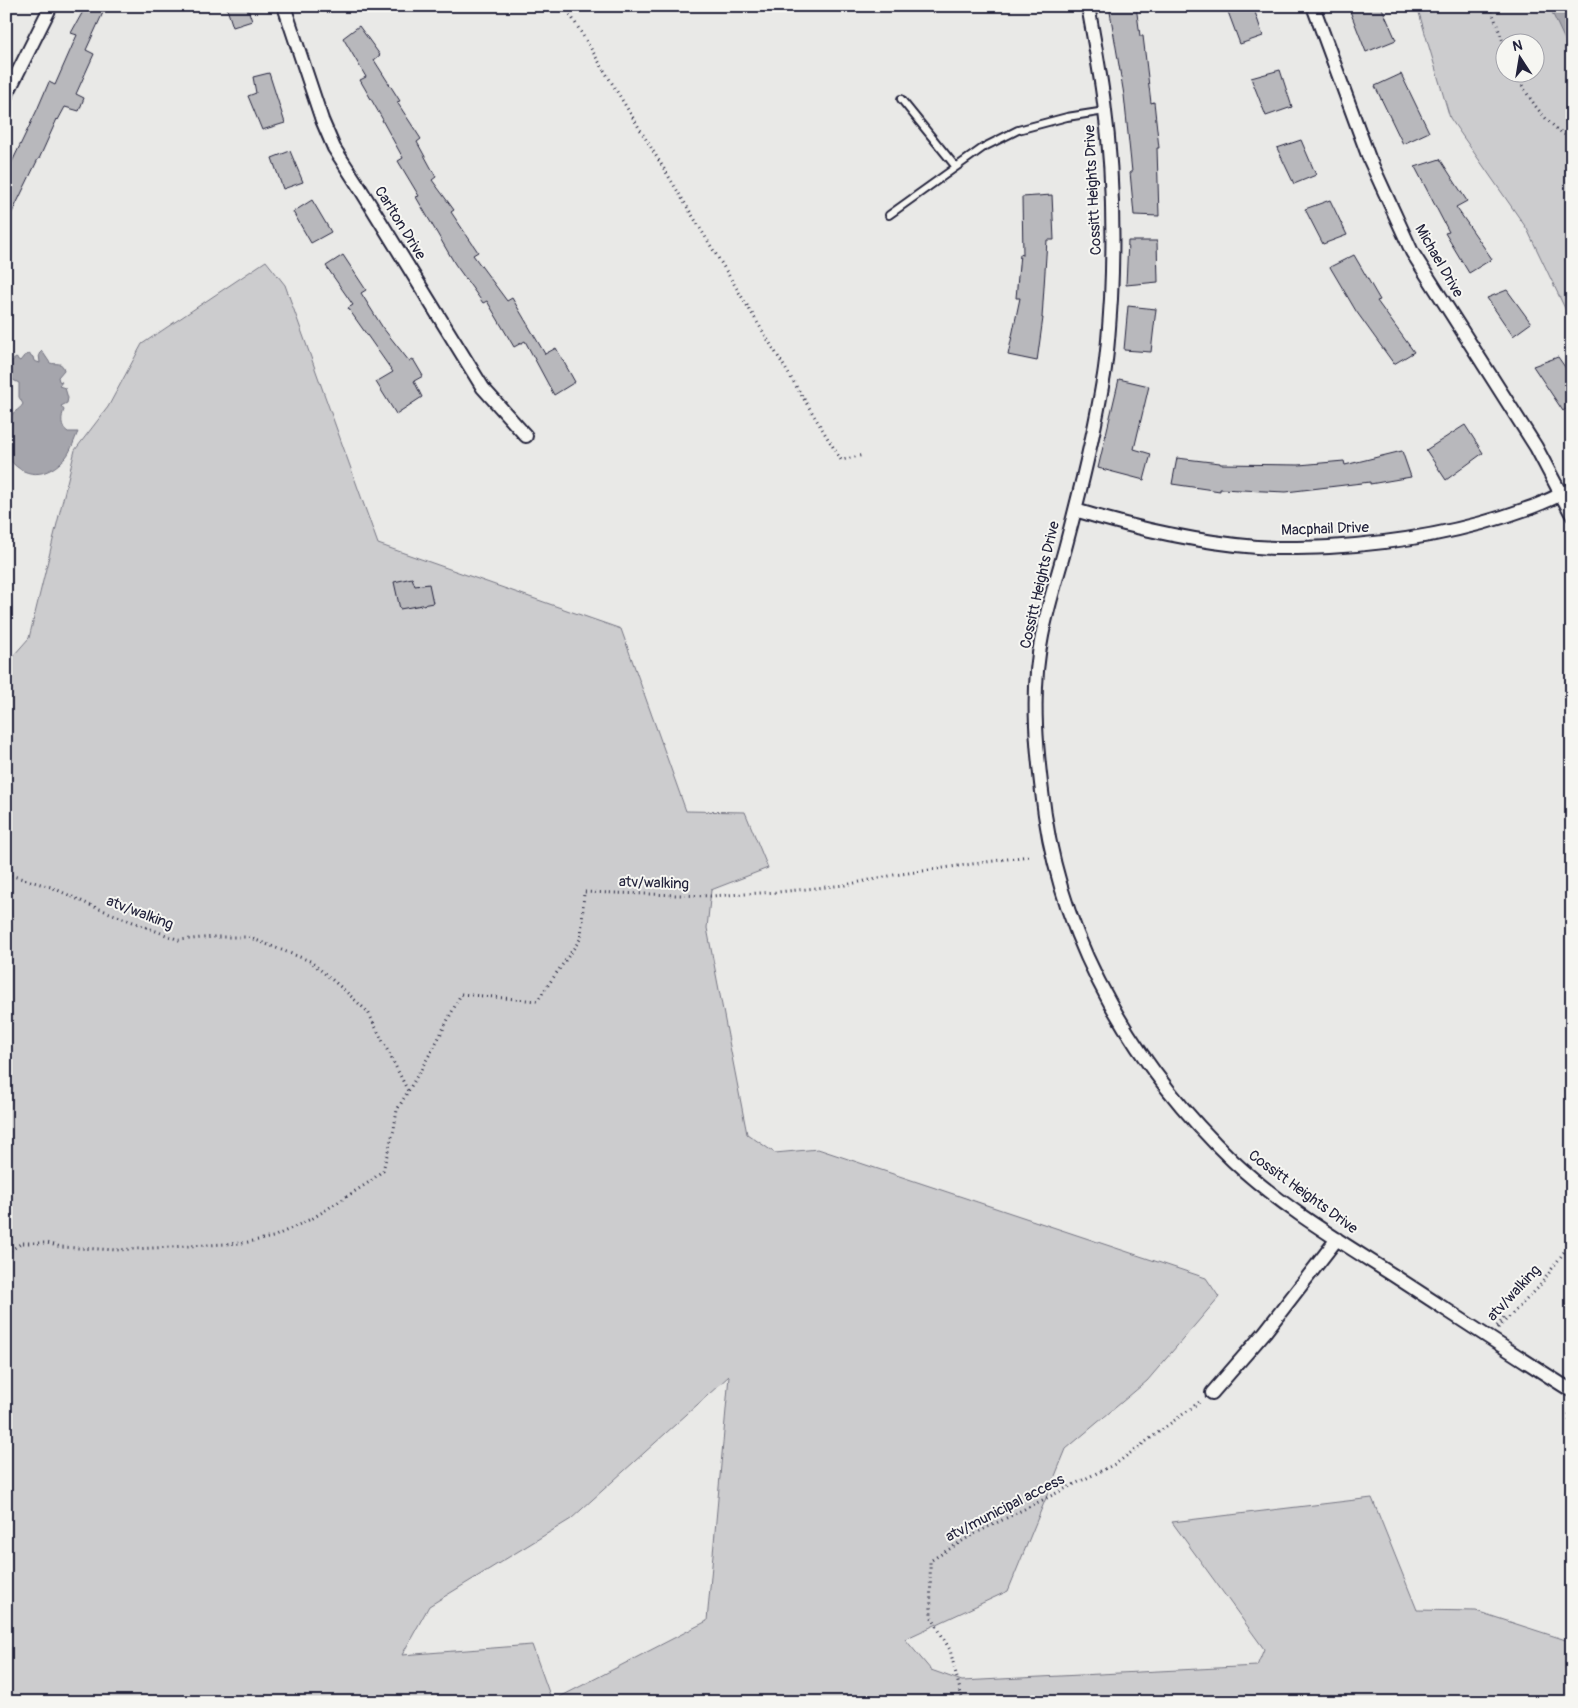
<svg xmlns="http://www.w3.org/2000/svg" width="1578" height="1708" font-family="Pangolin,sans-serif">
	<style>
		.green { fill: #ccccce; stroke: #777784; fill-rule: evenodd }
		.water { fill: #a5a5ac; stroke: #71717f }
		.building { fill: #b8b8bc; stroke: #22223b }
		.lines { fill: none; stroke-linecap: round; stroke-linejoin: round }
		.lane-casing { stroke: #22223b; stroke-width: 10 }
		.street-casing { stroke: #22223b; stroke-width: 16 }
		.path { stroke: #22223b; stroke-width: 3; stroke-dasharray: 1 4; stroke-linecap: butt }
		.lane { stroke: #f6f6f2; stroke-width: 6 }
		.street { stroke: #f6f6f2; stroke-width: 12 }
		.labels { text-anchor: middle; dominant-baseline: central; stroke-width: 4; stroke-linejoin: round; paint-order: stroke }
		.street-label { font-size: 15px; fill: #22223b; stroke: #f6f6f2 }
	</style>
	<rect width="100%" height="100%" fill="#e9e9e7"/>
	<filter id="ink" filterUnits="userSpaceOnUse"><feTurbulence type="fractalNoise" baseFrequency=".02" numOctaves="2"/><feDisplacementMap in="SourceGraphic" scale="10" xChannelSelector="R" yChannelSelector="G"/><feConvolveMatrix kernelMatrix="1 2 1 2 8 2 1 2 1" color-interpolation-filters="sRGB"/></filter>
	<g filter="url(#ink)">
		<path class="green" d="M1417 6H1572V323L1527 229 1450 118ZM1506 42H1536V72H1506Z
			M266 261 285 285 378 544 621 629 686 811 745 812 768 868 711 890 707 928 747 1134 775 1153 818 1149 1206 1278 1219 1297 1147 1381 1066 1449 1008 1591 905 1639 931 1670 962 1681 1257 1666 1264 1649 1172 1522 1372 1498 1417 1610 1476 1611 1572 1642V1702H6V664L29 638 75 450 108 407 142 344ZM729 1376 707 1621 552 1701 532 1645 402 1655 429 1606 571 1519Z"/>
		<path class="water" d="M1549 6H1572V55Z
			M42 351 50 363C57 365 62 361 64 370L58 377 59 381 62 382 59 386 65 388 68 398 67 403 61 406 64 410C61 417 60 427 68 432H78C74 440 72 449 66 457 47 479 23 480 6 455 10 444 5 431 9 419 11 412 19 411 23 404L19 397V383L7 377C5 367 8 363 16 358L20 361 24 356 29 354 33 357 34 361 40 363 39 354Z"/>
		<path class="building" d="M86 6H106L86 50 94 54 76 94 84 98 79 111 65 107 58 120 57 119 39 159H38L6 225V161L11 164 37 110 49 82 55 85 77 35 71 33Z
			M226 6H247L252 21 233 27Z
			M1109 6H1136L1140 36H1143L1151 103 1154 102 1159 148H1157L1159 216 1134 215 1130 172H1132L1124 95Z
			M1235 6H1253L1263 36 1240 44 1227 9Z
			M1348 6H1381L1396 40 1366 52Z
			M359 26 380 55 374 60 400 101 397 102 421 139 417 142 436 177 432 180 454 210 451 212 478 252 473 255 507 301 512 298 545 354 556 348 575 382 554 395 525 341 514 347 487 301 483 303 455 264 416 197 419 196 398 161 403 158 382 120H383L360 80 366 77 343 38Z
			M1280 70 1292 107 1266 116 1251 78Z
			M269 73 285 123 262 130 248 96 256 93 253 77Z
			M1401 74 1429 132 1403 144 1375 86Z
			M1301 140 1316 175 1294 184 1277 148Z
			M290 151 303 182 283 189 272 158Z
			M1440 159 1467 201 1456 207 1492 259 1469 273 1445 233 1449 232 1415 167Z
			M1052 195 1054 240H1047L1042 318H1043L1037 361 1008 355 1020 298H1016L1020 254 1023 255 1022 197Z
			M312 200 331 232 311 243 293 212Z
			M1330 200 1347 235 1323 244 1305 209Z
			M1128 241H1157L1158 282 1126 285Z
			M343 255 366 290 361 293 383 328 409 361 413 359 423 376 414 381 422 397 396 414 376 382 393 372 348 308 353 305 326 266Z
			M1354 255 1380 300 1377 301 1414 352 1394 364 1356 311 1330 267Z
			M1507 290 1531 323 1513 336 1487 298Z
			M1128 306 1156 309 1151 352 1124 350Z
			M1558 357 1572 377V405L1563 411 1533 366Z
			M1119 379 1149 386 1134 449 1151 454 1144 480 1098 468Z
			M1465 425 1483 453 1446 480 1426 450Z
			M1402 451 1411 477 1370 484V482L1286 492 1220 489V491L1172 484 1177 458 1220 463V464L1299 465 1344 461 1345 465Z
			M412 578 415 586 429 584 433 603 400 609 394 582Z"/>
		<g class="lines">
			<defs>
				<path id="lane" d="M901 99 956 167
					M889 215 984 147 1018 130 1067 117 1105 111"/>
				<path id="street" d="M284 6 322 120 334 148 361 190 483 388 526 436
					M1088 6C1094 39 1100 71 1104 103 1113 168 1114 234 1111 299 1109 326 1108 354 1103 381 1094 435 1081 488 1067 541 1059 572 1048 604 1042 636 1030 694 1037 756 1045 815 1065 948 1136 1068 1233 1161 1281 1206 1338 1240 1393 1275 1453 1314 1512 1353 1572 1391
					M1313 6 1369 158 1412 252 1536 447 1572 515
					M6 96 51 6
					M1075 510C1134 528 1195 542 1257 547 1281 549 1306 548 1329 547 1396 543 1463 532 1526 509 1542 504 1557 496 1572 489
					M1212 1393 1265 1332 1337 1239"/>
			</defs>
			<use href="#lane" class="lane-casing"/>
			<use href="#street" class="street-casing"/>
			<path class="path" d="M565 6 841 460 864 455
				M1490 6 1506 50
				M1515 72C1529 99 1545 124 1572 139
				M6 874 51 887 92 906 179 940 214 937H248L310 961 343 989 368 1012 408 1091
				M6 1253 22 1243H47L61 1247 116 1250 243 1243 273 1237 313 1218 371 1181 383 1170 394 1129 397 1110 434 1047 461 994 537 1001 581 938 584 892 710 896 778 892 845 885 894 875 1029 856
				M1497 1326 1504 1317
				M1498 1328 1538 1288 1572 1241
				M1572 1411 1568 1417 1572 1427
				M963 1702 950 1650 931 1616 930 1561 972 1535 1117 1463 1202 1400"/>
			<use href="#lane" class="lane"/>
			<use href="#street" class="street"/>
		</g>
	</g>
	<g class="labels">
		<g class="street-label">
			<text transform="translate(1093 190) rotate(-93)">Cossitt Heights Drive</text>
			<text transform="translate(400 223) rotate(58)">Carlton Drive</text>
			<text transform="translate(1439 261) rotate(60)">Michael Drive</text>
			<text transform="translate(1325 529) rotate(-2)">Macphail Drive</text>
			<text transform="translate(1040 585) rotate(-77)">Cossitt Heights Drive</text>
			<text transform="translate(654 883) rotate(2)">atv/walking</text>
			<text transform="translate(140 913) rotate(21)">atv/walking</text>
			<text transform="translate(1303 1192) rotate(36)">Cossitt Heights Drive</text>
			<text transform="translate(1514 1293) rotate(-47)">atv/walking</text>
			<text transform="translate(1005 1508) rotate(-27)">atv/municipal access</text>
		</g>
	</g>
	<rect width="1578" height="1708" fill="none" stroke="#f6f6f2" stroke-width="25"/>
	<rect x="12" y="12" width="1553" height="1683" fill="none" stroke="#22223b" stroke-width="2" filter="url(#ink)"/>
	<g transform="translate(1520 58) rotate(348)"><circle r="24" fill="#f6f6f2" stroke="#a1a1a9"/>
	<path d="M0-4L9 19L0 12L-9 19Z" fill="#22223b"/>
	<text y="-8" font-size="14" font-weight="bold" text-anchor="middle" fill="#22223b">N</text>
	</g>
</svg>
